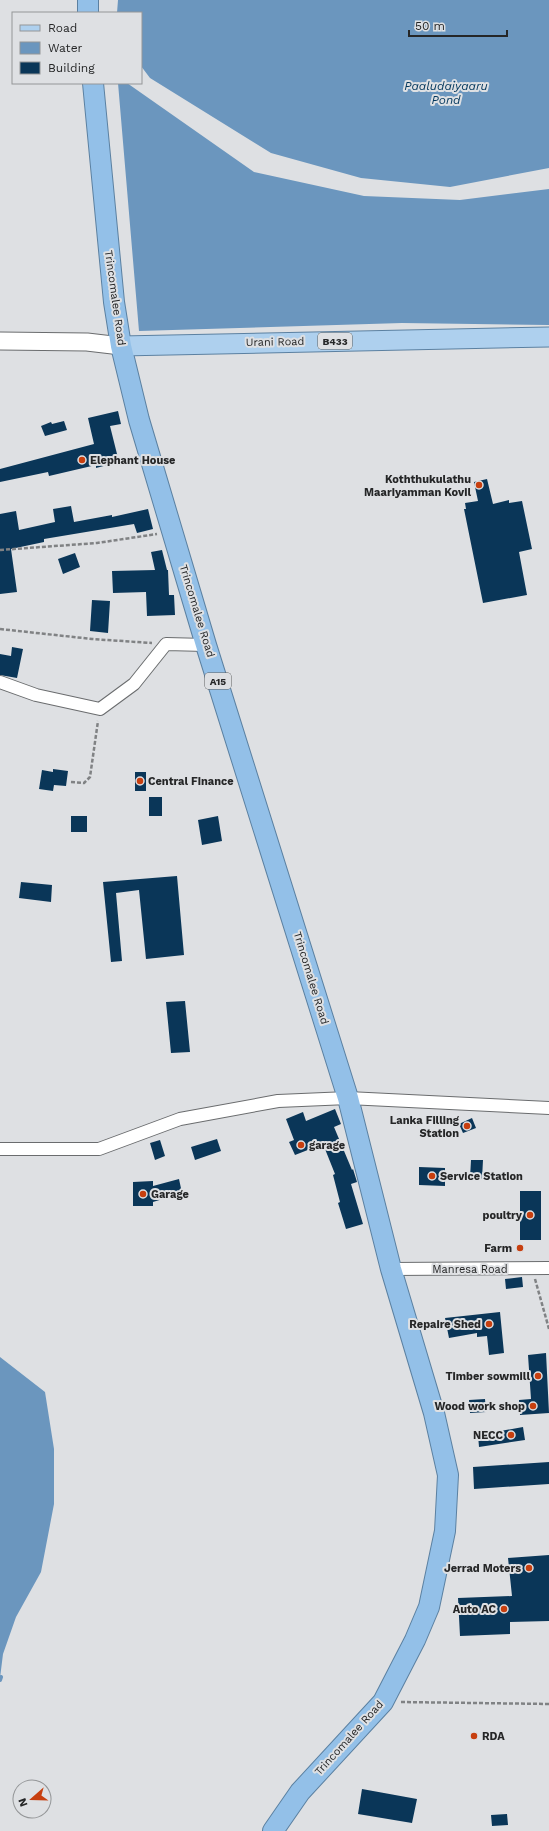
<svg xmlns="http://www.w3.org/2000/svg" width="549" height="1831" font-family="'Work Sans',sans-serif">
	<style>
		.water { fill: #6b96be }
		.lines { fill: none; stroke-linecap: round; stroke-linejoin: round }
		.stream { stroke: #6b96be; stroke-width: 4 }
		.building { fill: #0a3658 }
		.minor-casing { stroke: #6a6c6e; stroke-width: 14 }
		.secondary-casing { stroke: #6a6c6e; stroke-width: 19 }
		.primary-casing { stroke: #5b80a1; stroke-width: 21 }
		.trunk-casing { stroke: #5b80a1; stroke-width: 22 }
		.path { stroke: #808284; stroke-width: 2.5; stroke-dasharray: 4 2; stroke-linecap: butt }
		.minor { stroke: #fff; stroke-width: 12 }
		.secondary { stroke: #fff; stroke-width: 17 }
		.primary { stroke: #aed0ee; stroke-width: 19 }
		.trunk { stroke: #93c0e8; stroke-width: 20 }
		.poi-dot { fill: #c73f0f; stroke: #dee0e3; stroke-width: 1.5 }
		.labels { text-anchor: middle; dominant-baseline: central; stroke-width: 4; stroke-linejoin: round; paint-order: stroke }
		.shield { fill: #dee0e3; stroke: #5c5e5f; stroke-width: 1 }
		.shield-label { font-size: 10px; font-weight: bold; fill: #252627 }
		.street-label { font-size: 11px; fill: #252627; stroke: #dee0e3 }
		.poi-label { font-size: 11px; font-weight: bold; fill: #252627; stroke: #dee0e3; text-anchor: end }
		.water-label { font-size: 12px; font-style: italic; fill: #00355b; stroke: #dee0e3 }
	</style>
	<rect width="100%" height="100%" fill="#dee0e3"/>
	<path class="water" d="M118 0H549V168L450 187 361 178 271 153 150 78 141 66V13H117Z
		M118 83H127L254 172 364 196 460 200 549 189V325L402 323 139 331Z
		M0 1357 45 1392 54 1449V1504L41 1572 16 1617 3 1654 0 1678Z"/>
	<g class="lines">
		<path class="stream" d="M0 1680 1 1677"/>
	</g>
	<path class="building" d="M118 411 121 424 110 426 119 462 96 468V465L49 476 48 472 0 482V469L94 444 88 418Z
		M64 421 67 430 45 436 41 426 51 422 52 424Z
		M487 479 493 504 509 500V503L522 501 532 549 519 552 527 595 483 603 464 509H466L465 503 478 501 474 482Z
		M71 506 74 522 112 515V517L148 509 153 529 137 533 134 524 44 539V542L11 549 17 592 0 594V514L16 511 19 530 55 522 53 509Z
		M162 550 167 570H168L169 595H174L175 615 147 616 146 592 113 593 112 571 155 570 151 552Z
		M75 553 80 567 63 574 58 559Z
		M92 600 110 601 108 633 90 631Z
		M12 647 23 649 17 678 0 675V654L11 656Z
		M53 769 68 771 66 786 54 785 53 791 39 789 42 770 53 772Z
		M135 772H146V791H135Z
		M149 797H162V816H149Z
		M71 816H87V832H71Z
		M218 816 222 841 202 845 198 820Z
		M177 876 184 955 146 959 139 890 116 893 122 961 111 962 103 882Z
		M21 882 52 885 51 902 19 898Z
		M185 1001 190 1052 171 1053 166 1002Z
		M335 1109 341 1124 334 1127 352 1170 353 1169 357 1182 351 1184 363 1224 346 1229 338 1203 340 1202 333 1175 335 1174 323 1144 295 1155 289 1142 294 1140 286 1119 303 1112 306 1121Z
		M472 1118 476 1128 463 1133 459 1124Z
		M217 1139 221 1151 195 1160 191 1147Z
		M160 1140 165 1156 155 1160 150 1143Z
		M471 1160H483L482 1179 470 1178Z
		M419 1167 445 1168V1186L419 1185Z
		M179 1179 182 1193 153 1202V1206H133V1182L153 1181V1186Z
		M520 1191H541V1240H520Z
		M522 1277 523 1287 506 1289 505 1279Z
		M500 1312 504 1353 489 1355 487 1336 477 1337V1333L449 1338 445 1318Z
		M546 1353 549 1413 520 1415 519 1400 531 1399 528 1355Z
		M485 1399 486 1412 470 1413 469 1400Z
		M523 1427 525 1440 479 1447 478 1435Z
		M549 1462V1484L474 1489 473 1467Z
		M549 1555V1621L510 1622V1634L460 1636 458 1598 512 1596 508 1558Z
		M362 1789 417 1799 412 1823 358 1814Z
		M507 1814 508 1825 492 1826 491 1815Z"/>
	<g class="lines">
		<defs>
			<path id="minor" d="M0 682 36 695 100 709 134 684 166 644 206 645
				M0 1149H99L180 1119 278 1101 348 1098 549 1108
				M391 1269 549 1268"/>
			<path id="secondary" d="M0 341 87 342 121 346"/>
			<path id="primary" d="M121 346 549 337"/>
			<path id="trunk" d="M88 0V13
				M93 83 114 302 121 346 139 420 206 645 348 1098 391 1269 434 1413 448 1475 445 1531 429 1607 415 1640 383 1702 300 1792 273 1831"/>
		</defs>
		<use href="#minor" class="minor-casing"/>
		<use href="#secondary" class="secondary-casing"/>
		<use href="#primary" class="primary-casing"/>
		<use href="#trunk" class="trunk-casing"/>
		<path class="path" d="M0 550 97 543 157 534
			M0 629 92 639 152 643
			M71 782 84 783 90 777 98 721
			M535 1279 549 1329
			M401 1702 549 1704"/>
		<use href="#minor" class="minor"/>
		<use href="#secondary" class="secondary"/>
		<use href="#primary" class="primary"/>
		<use href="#trunk" class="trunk"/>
	</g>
	<g class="poi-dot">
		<circle cx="82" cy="460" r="4"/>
		<circle cx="479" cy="485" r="4"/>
		<circle cx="140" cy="781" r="4"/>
		<circle cx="467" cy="1126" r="4"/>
		<circle cx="301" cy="1145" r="4"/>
		<circle cx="432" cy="1176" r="4"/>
		<circle cx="143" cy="1194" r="4"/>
		<circle cx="530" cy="1215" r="4"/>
		<circle cx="520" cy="1248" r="4"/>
		<circle cx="489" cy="1324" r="4"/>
		<circle cx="538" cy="1376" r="4"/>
		<circle cx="533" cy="1406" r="4"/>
		<circle cx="511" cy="1435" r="4"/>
		<circle cx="529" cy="1568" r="4"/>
		<circle cx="504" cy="1609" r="4"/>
		<circle cx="474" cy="1736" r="4"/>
	</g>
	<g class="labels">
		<g class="shield">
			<rect x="318" y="333" width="34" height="16" rx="3"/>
			<rect x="205" y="673" width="26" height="16" rx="3"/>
		</g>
		<g class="shield-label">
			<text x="335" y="341">B433</text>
			<text x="218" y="681">A15</text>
		</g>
		<g class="street-label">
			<text transform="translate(115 298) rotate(82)">Trincomalee Road</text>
			<text transform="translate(275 342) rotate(-1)">Urani Road</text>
			<text transform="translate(197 611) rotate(73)">Trincomalee Road</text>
			<text transform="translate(311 978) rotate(73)">Trincomalee Road</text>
			<text x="470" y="1269">Manresa Road</text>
			<text transform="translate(349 1738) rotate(-48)">Trincomalee Road</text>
		</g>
		<g class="poi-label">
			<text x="90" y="460" text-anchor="start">Elephant House</text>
			<text x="471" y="479">Koththukulathu<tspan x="471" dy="13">Maariyamman Kovil</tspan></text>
			<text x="148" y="781" text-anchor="start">Central Finance</text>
			<text x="459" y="1120">Lanka Filling<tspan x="459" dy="13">Station</tspan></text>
			<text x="309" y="1145" text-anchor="start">garage</text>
			<text x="440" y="1176" text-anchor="start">Service Station</text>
			<text x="151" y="1194" text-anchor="start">Garage</text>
			<text x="522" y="1215">poultry</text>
			<text x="512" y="1248">Farm</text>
			<text x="481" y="1324">Repaire Shed</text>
			<text x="530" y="1376">Timber sowmill</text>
			<text x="525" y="1406">Wood work shop</text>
			<text x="503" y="1435">NECC</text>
			<text x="521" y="1568">Jerrad Moters</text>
			<text x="496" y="1609">Auto AC</text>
			<text x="482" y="1736" text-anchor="start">RDA</text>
		</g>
		<g class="water-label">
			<text x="446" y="86">Paaludaiyaaru<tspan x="446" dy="14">Pond</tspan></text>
		</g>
	</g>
	<rect x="12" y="12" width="130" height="72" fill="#dee0e3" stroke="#949698"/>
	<rect x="20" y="25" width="20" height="6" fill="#aed0ee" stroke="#949698"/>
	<text x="48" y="32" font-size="12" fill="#252627">Road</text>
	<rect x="20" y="42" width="20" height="12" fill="#6b96be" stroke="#949698"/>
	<text x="48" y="52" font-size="12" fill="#252627">Water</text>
	<rect x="20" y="62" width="20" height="12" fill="#0a3658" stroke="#949698"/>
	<text x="48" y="72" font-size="12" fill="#252627">Building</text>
	<g transform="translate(32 1799) rotate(250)"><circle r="19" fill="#dee0e3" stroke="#949698"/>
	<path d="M0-3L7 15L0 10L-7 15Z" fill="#c73f0f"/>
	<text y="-6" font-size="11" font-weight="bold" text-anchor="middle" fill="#252627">N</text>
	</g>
	<path d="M409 30v6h98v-6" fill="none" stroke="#252627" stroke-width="2"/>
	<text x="415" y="30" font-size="12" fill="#252627" stroke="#dee0e3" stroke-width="3" paint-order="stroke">50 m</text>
</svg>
